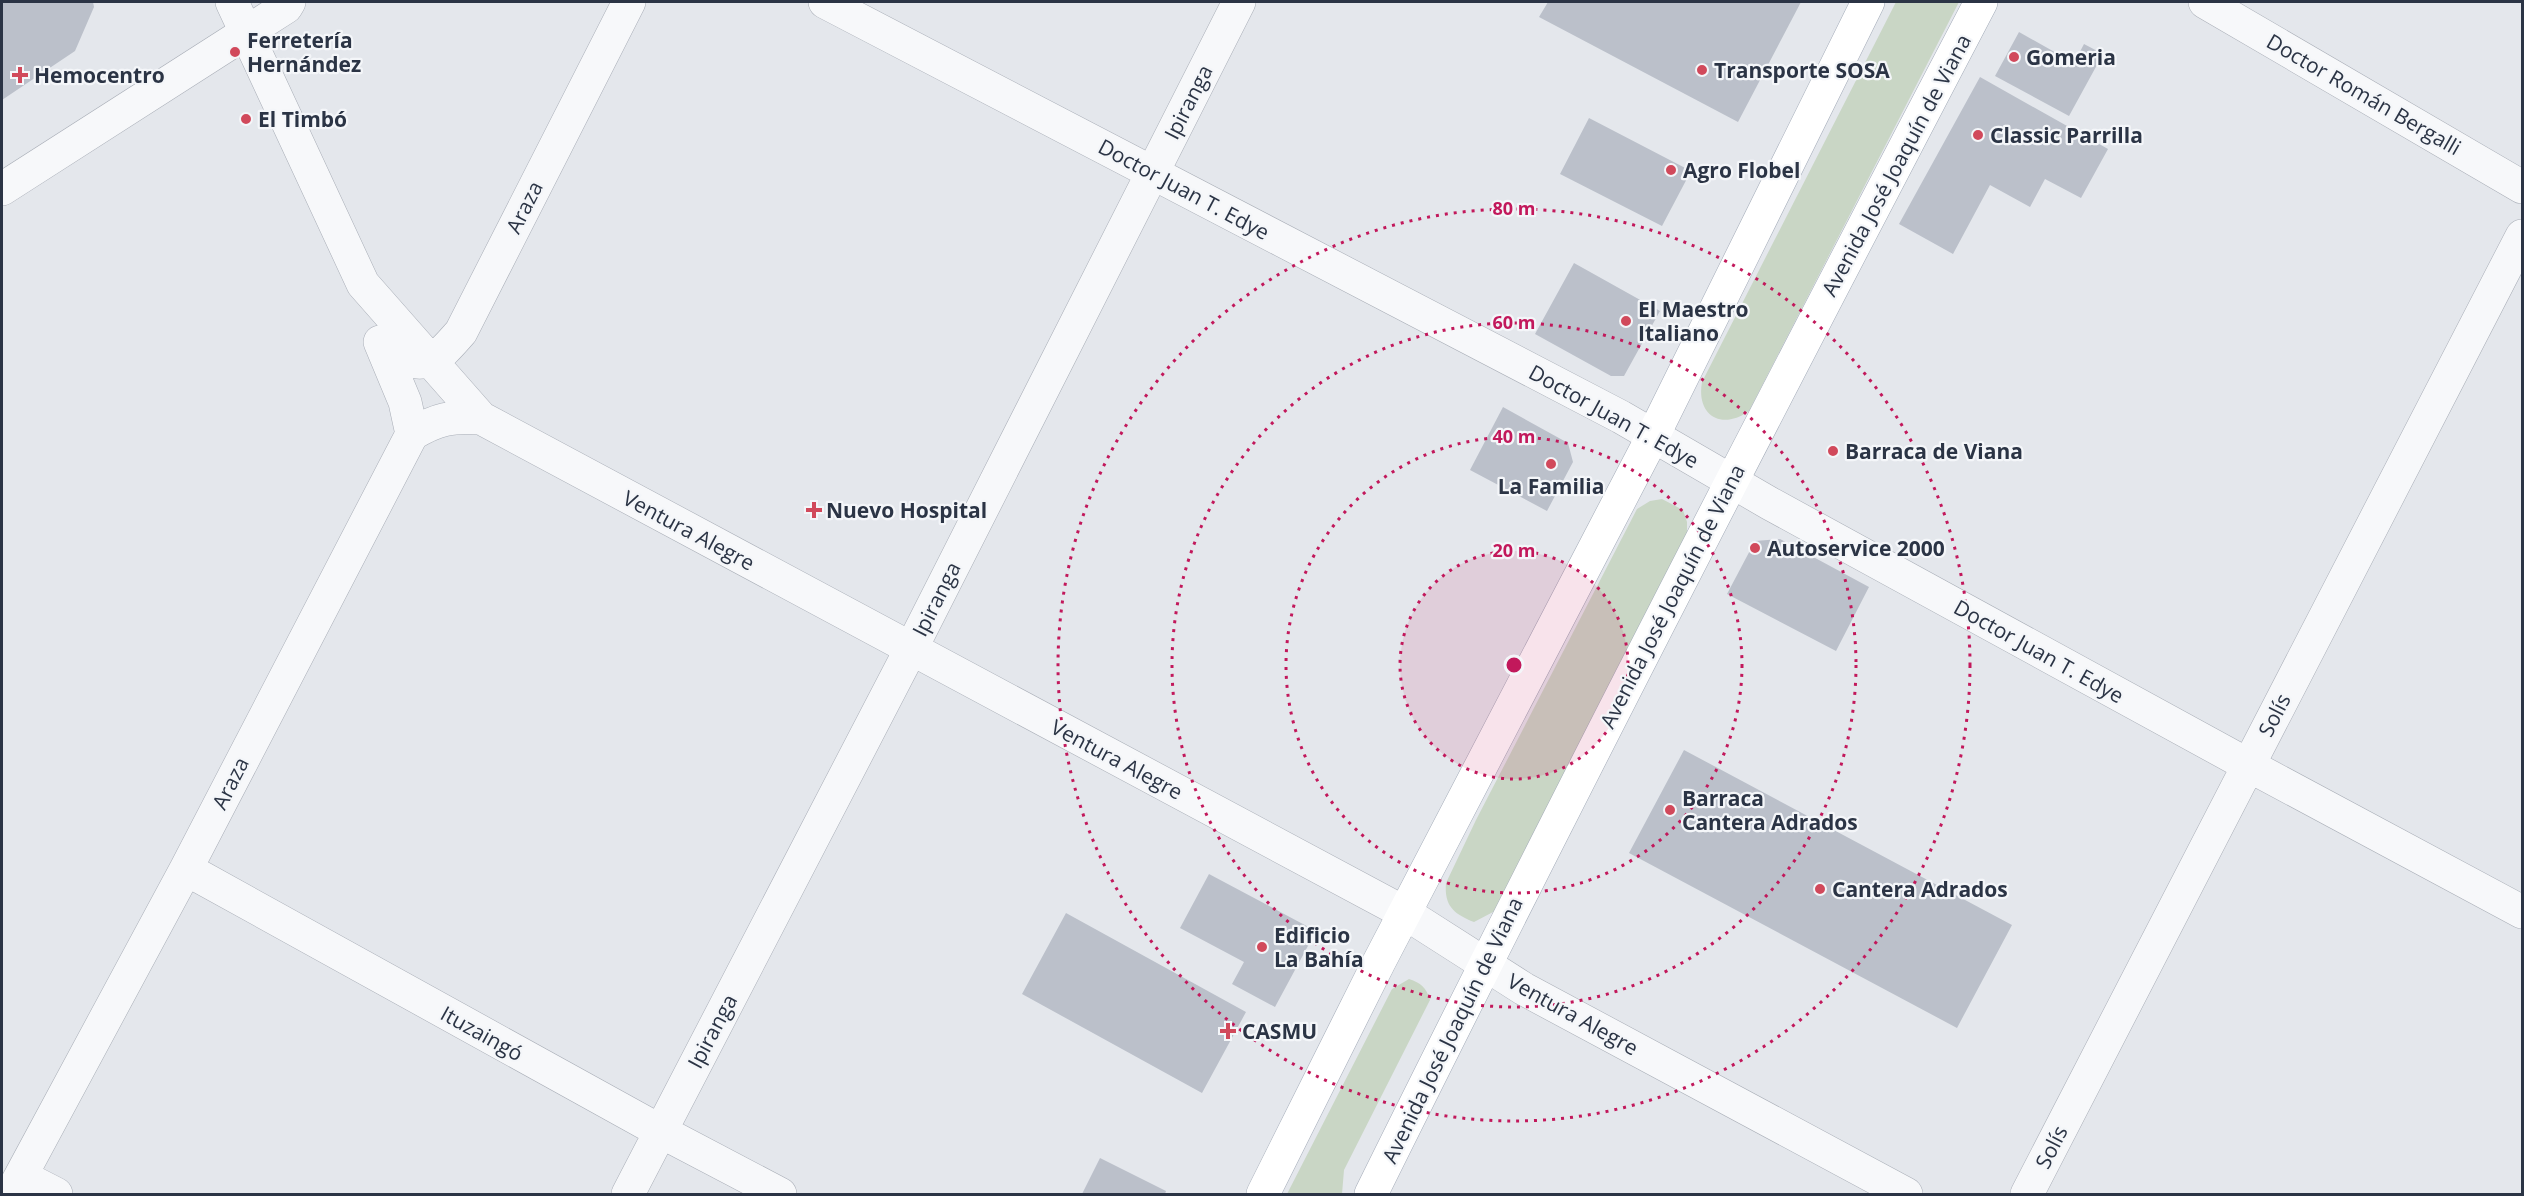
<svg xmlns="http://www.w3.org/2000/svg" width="2524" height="1196" font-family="'Open Sans',sans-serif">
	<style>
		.green { fill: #c9d6c5 }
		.building { fill: #bbc0ca }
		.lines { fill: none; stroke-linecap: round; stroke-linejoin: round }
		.minor-casing { stroke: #a9aeb7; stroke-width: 34 }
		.major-casing { stroke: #a3abb8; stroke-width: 34 }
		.minor { stroke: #f7f8fa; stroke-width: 33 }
		.major { stroke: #fff; stroke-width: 33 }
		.ring { fill: none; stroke: #c2185b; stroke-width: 3; stroke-dasharray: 3 6 }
		.poi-dot { fill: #d1495b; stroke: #f4f6f9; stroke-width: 2 }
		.labels { text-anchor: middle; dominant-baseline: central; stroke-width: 4.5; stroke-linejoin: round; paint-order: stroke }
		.poi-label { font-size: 21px; font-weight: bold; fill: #2b3445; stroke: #f4f6f9; text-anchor: start }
		.street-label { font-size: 21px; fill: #2b3445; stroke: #f4f6f9 }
		.centre { fill: #c2185b; stroke: #f4f6f9; stroke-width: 3 }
		.ring-label { font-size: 18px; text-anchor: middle; font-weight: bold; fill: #c2185b; stroke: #f4f6f9; stroke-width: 4.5; stroke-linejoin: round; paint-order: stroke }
	</style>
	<rect width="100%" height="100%" fill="#e4e7ec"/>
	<path class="green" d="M1896 2H1959L1749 411C1721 431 1696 415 1702 382Z
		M1662 499 1683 510 1687 522V535L1495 911 1474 922C1454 914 1444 906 1446 883L1476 820 1637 509 1650 501Z
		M1409 979C1421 983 1426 987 1430 1000L1344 1170 1342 1194H1287L1392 989Z"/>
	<path class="building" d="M2 2H93L94 7 75 51 2 100Z
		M1548 2H1801L1738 122 1539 17Z
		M2019 32 2074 63 2084 44 2103 54 2069 116 1995 76Z
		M1980 77 2108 149 2081 198 2045 179 2030 207 1990 185 1953 254 1899 224Z
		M1589 118 1691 171 1662 226 1560 174Z
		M1574 263 1660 311 1624 376H1611L1535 334Z
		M1503 407 1568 443 1573 462 1547 511 1470 470Z
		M1780 539 1869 587 1836 651 1727 594 1755 541Z
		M1684 750 2012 925 1957 1028 1629 853Z
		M1209 874 1316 931 1275 1007 1232 984 1244 962 1180 928Z
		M1066 913 1246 1012 1202 1093 1022 994Z
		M1100 1158 1166 1191 1165 1194H1082Z"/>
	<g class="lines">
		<defs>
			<path id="minor" d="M232 2 363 284 481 418 1405 913 1524 989 1906 1194
				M825 2 1621 417 1769 503 2248 765 2522 912
				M2205 2 2522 187
				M2 189 286 7 289 2
				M380 342 405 402 412 434
				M385 351C426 371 433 364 461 332L629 2
				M186 869 660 1131 780 1194
				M21 1176 56 1194
				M11 1194 186 869 412 434C437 419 451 416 481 418
				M628 1194 911 649 1239 2
				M2027 1194 2522 236"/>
			<path id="major" d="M1263 1194 1379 962 1653 436 1868 2
				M1371 1194C1569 794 1774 397 1981 2"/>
		</defs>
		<use href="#minor" class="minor-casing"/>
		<use href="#major" class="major-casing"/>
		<use href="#minor" class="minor"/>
		<use href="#major" class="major"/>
	</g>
	<circle cx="1514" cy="665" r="114" fill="#c2185b" fill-opacity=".12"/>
	<g class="ring">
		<circle cx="1514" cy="665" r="114"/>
		<circle cx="1514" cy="665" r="228"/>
		<circle cx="1514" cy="665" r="342"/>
		<circle cx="1514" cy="665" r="456"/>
	</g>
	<g class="poi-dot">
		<circle cx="235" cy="52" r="6"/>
		<circle cx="2014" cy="57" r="6"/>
		<circle cx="1702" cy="70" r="6"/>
		<path d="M17 66h6v6h6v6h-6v6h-6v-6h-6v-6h6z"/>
		<circle cx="246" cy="119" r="6"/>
		<circle cx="1978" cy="135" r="6"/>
		<circle cx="1671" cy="170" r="6"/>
		<circle cx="1626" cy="321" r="6"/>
		<circle cx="1833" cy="451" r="6"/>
		<circle cx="1551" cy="464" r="6"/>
		<path d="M811 501h6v6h6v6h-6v6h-6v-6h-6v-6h6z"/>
		<circle cx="1755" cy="548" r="6"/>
		<circle cx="1670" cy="810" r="6"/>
		<circle cx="1820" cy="889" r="6"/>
		<circle cx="1262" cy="947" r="6"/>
		<path d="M1225 1022h6v6h6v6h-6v6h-6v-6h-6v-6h6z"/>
	</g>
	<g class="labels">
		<g class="poi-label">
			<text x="247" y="40">Ferretería<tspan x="247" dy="24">Hernández</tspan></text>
			<text x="2026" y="57">Gomeria</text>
			<text x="1714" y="70">Transporte SOSA</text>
			<text x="34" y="75">Hemocentro</text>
			<text x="258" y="119">El Timbó</text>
			<text x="1990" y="135">Classic Parrilla</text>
			<text x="1683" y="170">Agro Flobel</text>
			<text x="1638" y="309">El Maestro<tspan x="1638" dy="24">Italiano</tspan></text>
			<text x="1845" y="451">Barraca de Viana</text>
			<text x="1551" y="486" text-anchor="middle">La Familia</text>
			<text x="826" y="510">Nuevo Hospital</text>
			<text x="1767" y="548">Autoservice 2000</text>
			<text x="1682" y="798">Barraca<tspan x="1682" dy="24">Cantera Adrados</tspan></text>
			<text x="1832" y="889">Cantera Adrados</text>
			<text x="1274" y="935">Edificio<tspan x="1274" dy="24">La Bahía</tspan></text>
			<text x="1242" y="1031">CASMU</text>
		</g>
		<g class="street-label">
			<text transform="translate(2364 94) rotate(30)">Doctor Román Bergalli</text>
			<text transform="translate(1188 102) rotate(-63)">Ipiranga</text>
			<text transform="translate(1896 165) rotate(-62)">Avenida José Joaquín de Viana</text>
			<text transform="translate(1184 189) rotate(28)">Doctor Juan T. Edye</text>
			<text transform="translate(524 207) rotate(-63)">Araza</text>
			<text transform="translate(1614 416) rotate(29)">Doctor Juan T. Edye</text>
			<text transform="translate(689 530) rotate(28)">Ventura Alegre</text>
			<text transform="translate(1672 596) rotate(-63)">Avenida José Joaquín de Viana</text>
			<text transform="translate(936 599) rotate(-63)">Ipiranga</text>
			<text transform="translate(2039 651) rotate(29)">Doctor Juan T. Edye</text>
			<text transform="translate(2274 715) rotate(-63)">Solís</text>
			<text transform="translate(1117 759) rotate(28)">Ventura Alegre</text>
			<text transform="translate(230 783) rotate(-63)">Araza</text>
			<text transform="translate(1573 1014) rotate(29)">Ventura Alegre</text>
			<text transform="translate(1452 1030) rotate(-64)">Avenida José Joaquín de Viana</text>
			<text transform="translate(712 1031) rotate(-62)">Ipiranga</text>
			<text transform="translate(482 1033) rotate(29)">Ituzaingó</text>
			<text transform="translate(2051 1147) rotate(-63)">Solís</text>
		</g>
	</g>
	<circle cx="1514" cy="665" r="9" class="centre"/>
	<g class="ring-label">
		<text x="1514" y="215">80 m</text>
		<text x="1514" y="329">60 m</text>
		<text x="1514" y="443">40 m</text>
		<text x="1514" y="557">20 m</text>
	</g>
	<rect width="2524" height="1196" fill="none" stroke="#2b3445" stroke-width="6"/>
</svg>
